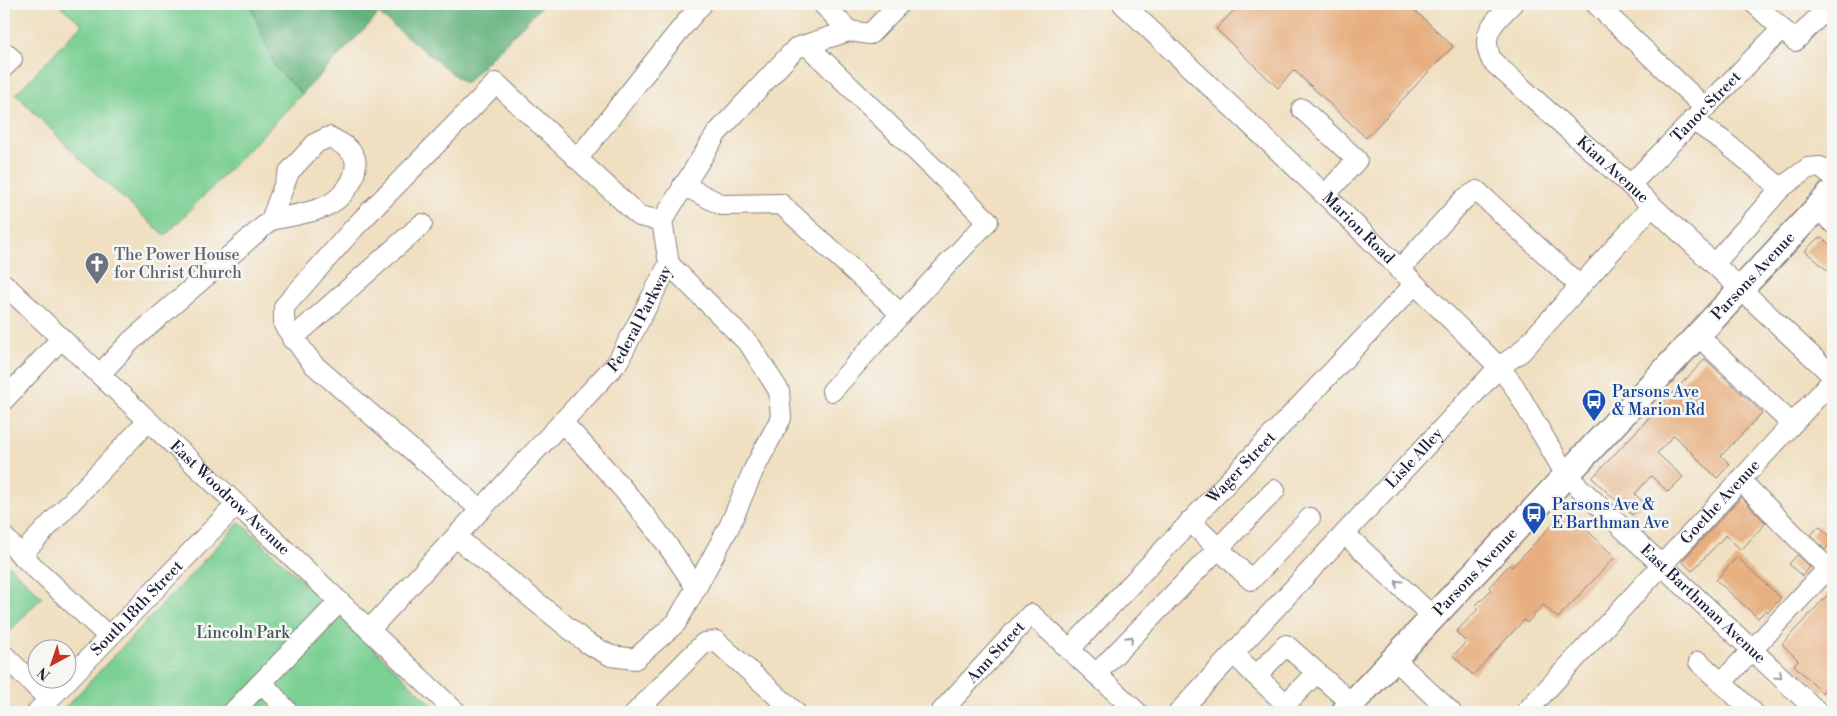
<svg xmlns="http://www.w3.org/2000/svg" width="1837" height="716" font-family="'Libre Bodoni',serif">
	<style>
		.green { fill: #7acf93; stroke: #4e7867 }
		.forest { fill: #63b27d; stroke: #426a5c }
		.building { fill: #e7af7f }
		.lines { fill: none; stroke-linecap: round; stroke-linejoin: round }
		.minor-casing { stroke: #89807e; stroke-width: 22 }
		.major-casing { stroke: #89807e; stroke-width: 28 }
		.minor { stroke: #fff; stroke-width: 20 }
		.major { stroke: #fff; stroke-width: 25 }
		.oneway { stroke: #9c9ca7 }
		.labels { text-anchor: middle; dominant-baseline: central; stroke-width: 5; stroke-linejoin: round; paint-order: stroke }
		.street-label { font-size: 16px; fill: #22223b; stroke: #f6f6f2 }
		.worship-label { font-size: 16px; fill: #5b616d; stroke: #f6f6f2; text-anchor: start }
		.transit-label { font-size: 16px; fill: #164399; stroke: #f6f6f2; text-anchor: start }
		.park-label { font-size: 16px; fill: #3c5655; stroke: #f6f6f2 }
	</style>
	<rect width="100%" height="100%" fill="#f6f6f2"/>
	<filter id="ink" filterUnits="userSpaceOnUse"><feTurbulence type="fractalNoise" baseFrequency=".02" numOctaves="2"/><feDisplacementMap in="SourceGraphic" scale="10" xChannelSelector="R" yChannelSelector="G"/><feConvolveMatrix kernelMatrix="1 2 1 2 8 2 1 2 1" color-interpolation-filters="sRGB"/></filter>
	<filter id="wash" filterUnits="userSpaceOnUse"><feTurbulence type="fractalNoise" baseFrequency=".0096" numOctaves="4" result="noise"/><feDisplacementMap in="SourceGraphic" scale="20" xChannelSelector="R" yChannelSelector="G"/><feGaussianBlur stdDeviation="1.12" result="paint"/><feColorMatrix in="noise" values="0 0 0 0 0 0 0 0 0 0 0 0 0 0 0 0 0 1.4 0 .05"/><feComposite in="paint" operator="in"/></filter>
	<g filter="url(#wash)">
		<rect width="100%" height="100%" fill="#f0dfc0"/>
		<path class="green" d="M58 4H250L275 67 302 94 165 236 82 161 16 94 82 24Z
			M240 522 440 712H61Z
			M4 561 42 597 8 633 4 630Z"/>
		<path class="forest" d="M250 4H544L465 84 379 14 302 94 275 67Z"/>
		<g id="blocks">
			<path class="building" d="M1227 4H1408L1453 46 1366 138 1294 70 1278 88 1216 29 1234 10Z
				M1818 238H1823L1833 248V275L1805 251Z
				M1705 359 1762 413 1721 456 1730 464 1717 478 1674 435 1657 453 1683 477 1668 492 1651 476 1635 494 1644 503 1632 515 1592 478Z
				M1741 497 1766 523 1741 550 1726 535 1692 571 1682 561Z
				M1566 510 1615 557 1558 618 1543 605 1527 623 1524 620 1473 675 1453 656 1466 642 1456 632 1478 609 1475 606 1491 590 1489 587 1509 565 1512 567Z
				M1819 526 1831 537 1829 539 1833 541 1825 550 1811 535Z
				M1797 555 1810 567 1802 576 1789 564Z
				M1737 557 1781 598 1768 612 1766 610 1758 618 1716 580Z
				M1833 589V697L1825 689 1822 693 1794 665 1798 660 1782 644Z"/>
		</g>
	</g>
	<g filter="url(#ink)">
		<use href="#blocks" fill-opacity="0" stroke="#89807e" stroke-width="1"/>
		<g class="lines">
			<defs>
				<g id="minor">
					<path d="M823 4 849 31"/>
					<path id="s1" d="M1123 4 1325 195 1499 367 1514 386 1566 475 1818 712"/>
					<path id="s2" d="M1512 4C1493 23 1479 34 1492 61L1630 185 1833 376"/>
					<path d="M1596 4 1704 107"/>
					<path d="M1755 4 1795 41 1831 4"/>
					<path d="M4 52 12 59 4 67"/>
					<path d="M1302 109 1357 160 1325 195"/>
					<path d="M1692 120 1722 140 1781 188 1714 264"/>
					<path d="M577 159C619 108 658 54 702 4"/>
					<path d="M683 185 722 205 781 204 901 314 988 221 807 45"/>
					<path id="s3" d="M1630 185 1782 29"/>
					<path d="M1781 188 1808 168 1820 167 1833 177"/>
					<path d="M1817 208 1833 223"/>
					<path d="M669 264 750 345 779 391 781 418 753 471 730 525 696 588"/>
					<path d="M1399 270 1464 199 1477 191 1580 286"/>
					<path id="s4" d="M4 284 456 712"/>
					<path d="M1697 335 1792 424"/>
					<path d="M292 339 422 224"/>
					<path d="M100 374 131 341 271 220 289 172 316 143 329 137C339 142 352 148 355 159 359 179 341 200 324 207 308 214 288 216 271 220"/>
					<path d="M832 391 901 314"/>
					<path d="M4 400 61 339"/>
					<path d="M1740 480 1833 574"/>
					<path d="M481 510 313 364 284 325V307L354 228 496 83 639 216 662 221"/>
					<path d="M1190 521 1251 580 1310 518"/>
					<path d="M1345 534 1433 617"/>
					<path d="M4 537 21 555 148 421"/>
					<path d="M456 537 587 643 611 656 635 659 676 623 696 588C659 527 611 474 562 422"/>
					<path d="M21 555 109 637"/>
					<path id="s5" d="M369 630 617 363 669 264 662 221 717 133 796 48 849 31 870 34 899 4"/>
					<path id="s6" d="M1069 650 1414 285"/>
					<path d="M1234 654 1256 676 1286 645 1352 704"/>
					<path d="M4 655 49 700"/>
					<path d="M1394 659 1451 712"/>
					<path d="M1699 662 1753 712"/>
					<path d="M1096 674 1275 490"/>
					<path d="M1256 676 1286 704 1316 673"/>
					<path d="M262 682 288 712"/>
					<path d="M1722 682 1833 563"/>
					<path id="s7" d="M37 712 236 505"/>
					<path d="M233 712 339 602"/>
					<path d="M636 712 704 643 716 641 795 712"/>
					<path id="s8" d="M941 712 1031 614 1137 712"/>
					<path id="s9" d="M1179 712 1499 367 1521 352 1652 206"/>
					<path id="s10" d="M1526 712 1833 380"/>
				</g>
				<g id="major">
					<path id="s11" d="M1344 712 1833 191"/>
				</g>
			</defs>
			<use href="#minor" class="minor-casing"/>
			<use href="#major" class="major-casing"/>
			<use href="#minor" class="minor"/>
			<use href="#major" class="major"/>
		</g>
		<defs><path id="oneway-chevron" d="M-2-3.5L2.5 0L-2 3.5" fill="none" stroke-width="1.6" stroke-linecap="round" stroke-linejoin="round" transform="scale(1.25)"/></defs>
		<g class="oneway">
			<use href="#oneway-chevron" transform="translate(1398 583) rotate(-137)"/>
			<use href="#oneway-chevron" transform="translate(1130 639) rotate(-46)"/>
			<use href="#oneway-chevron" transform="translate(1779 676) rotate(43)"/>
		</g>
	</g>
	<defs>
		<symbol id="church-pin" viewBox="-11 -11 22 30"><path d="M0 17L-7.5 6A9.5 9.5 0 1 1 7.5 6Z" fill="#6b7280" stroke="#f6f6f2"/><path d="M-1.2-6h2.4v3.5h3.3v2.4h-3.3V6h-2.4V-.1h-3.3v-2.4h3.3Z" fill="#fff"/></symbol>
		<symbol id="bus-pin" viewBox="-11 -11 22 30"><path d="M0 17L-7.5 6A9.5 9.5 0 1 1 7.5 6Z" fill="#1a4fb4" stroke="#f6f6f2"/><path d="M-5-6H5V4H4V6H2V4H-2V6H-4V4H-5ZM-3.5-4V0h7V-4ZM-3.5 1.2v1.5H-2V1.2ZM2 1.2v1.5H3.5V1.2Z" fill="#fff"/></symbol>
	</defs>
	<g fill-rule="evenodd">
		<use href="#church-pin" x="83" y="250" width="28" height="38"/>
		<use href="#bus-pin" x="1580" y="387" width="28" height="38"/>
		<use href="#bus-pin" x="1520" y="500" width="28" height="38"/>
	</g>
	<g class="labels">
		<g class="street-label">
			<text stroke="none"><textPath href="#s3" startOffset="109">Tanoc Street</textPath></text>
			<text stroke="none"><textPath href="#s2" startOffset="229">Kian Avenue</textPath></text>
			<text stroke="none"><textPath href="#s1" startOffset="325">Marion Road</textPath></text>
			<text stroke="none"><textPath href="#s11" startOffset="598">Parsons Avenue</textPath></text>
			<text stroke="none"><textPath href="#s5" startOffset="414">Federal Parkway</textPath></text>
			<text stroke="none"><textPath href="#s9" startOffset="346">Lisle Alley</textPath></text>
			<text stroke="none"><textPath href="#s6" startOffset="251">Wager Street</textPath></text>
			<text stroke="none"><textPath href="#s4" startOffset="311">East Woodrow Avenue</textPath></text>
			<text stroke="none"><textPath href="#s10" startOffset="286">Goethe Avenue</textPath></text>
			<text stroke="none"><textPath href="#s11" startOffset="192">Parsons Avenue</textPath></text>
			<text stroke="none"><textPath href="#s1" startOffset="838">East Barthman Avenue</textPath></text>
			<text stroke="none"><textPath href="#s7" startOffset="144">South 18th Street</textPath></text>
			<text stroke="none"><textPath href="#s8" startOffset="81">Ann Street</textPath></text>
		</g>
		<g class="worship-label">
			<text x="114" y="255">The Power House<tspan x="114" dy="18">for Christ Church</tspan></text>
		</g>
		<g class="transit-label">
			<text x="1612" y="392">Parsons Ave<tspan x="1612" dy="18">&amp; Marion Rd</tspan></text>
			<text x="1552" y="505">Parsons Ave &amp;<tspan x="1552" dy="18">E Barthman Ave</tspan></text>
		</g>
		<g class="park-label">
			<text x="243" y="633">Lincoln Park</text>
		</g>
	</g>
	<rect width="1837" height="716" fill="none" stroke="#f6f6f2" stroke-width="20"/>
	<g transform="translate(52 664) rotate(220)"><circle r="24" fill="#f6f6f2" stroke="#a1a1a9"/>
	<path d="M0-4L9 19L0 12L-9 19Z" fill="#c8321e"/>
	<text y="-8" font-size="14" font-weight="bold" text-anchor="middle" fill="#22223b">N</text>
	</g>
</svg>
